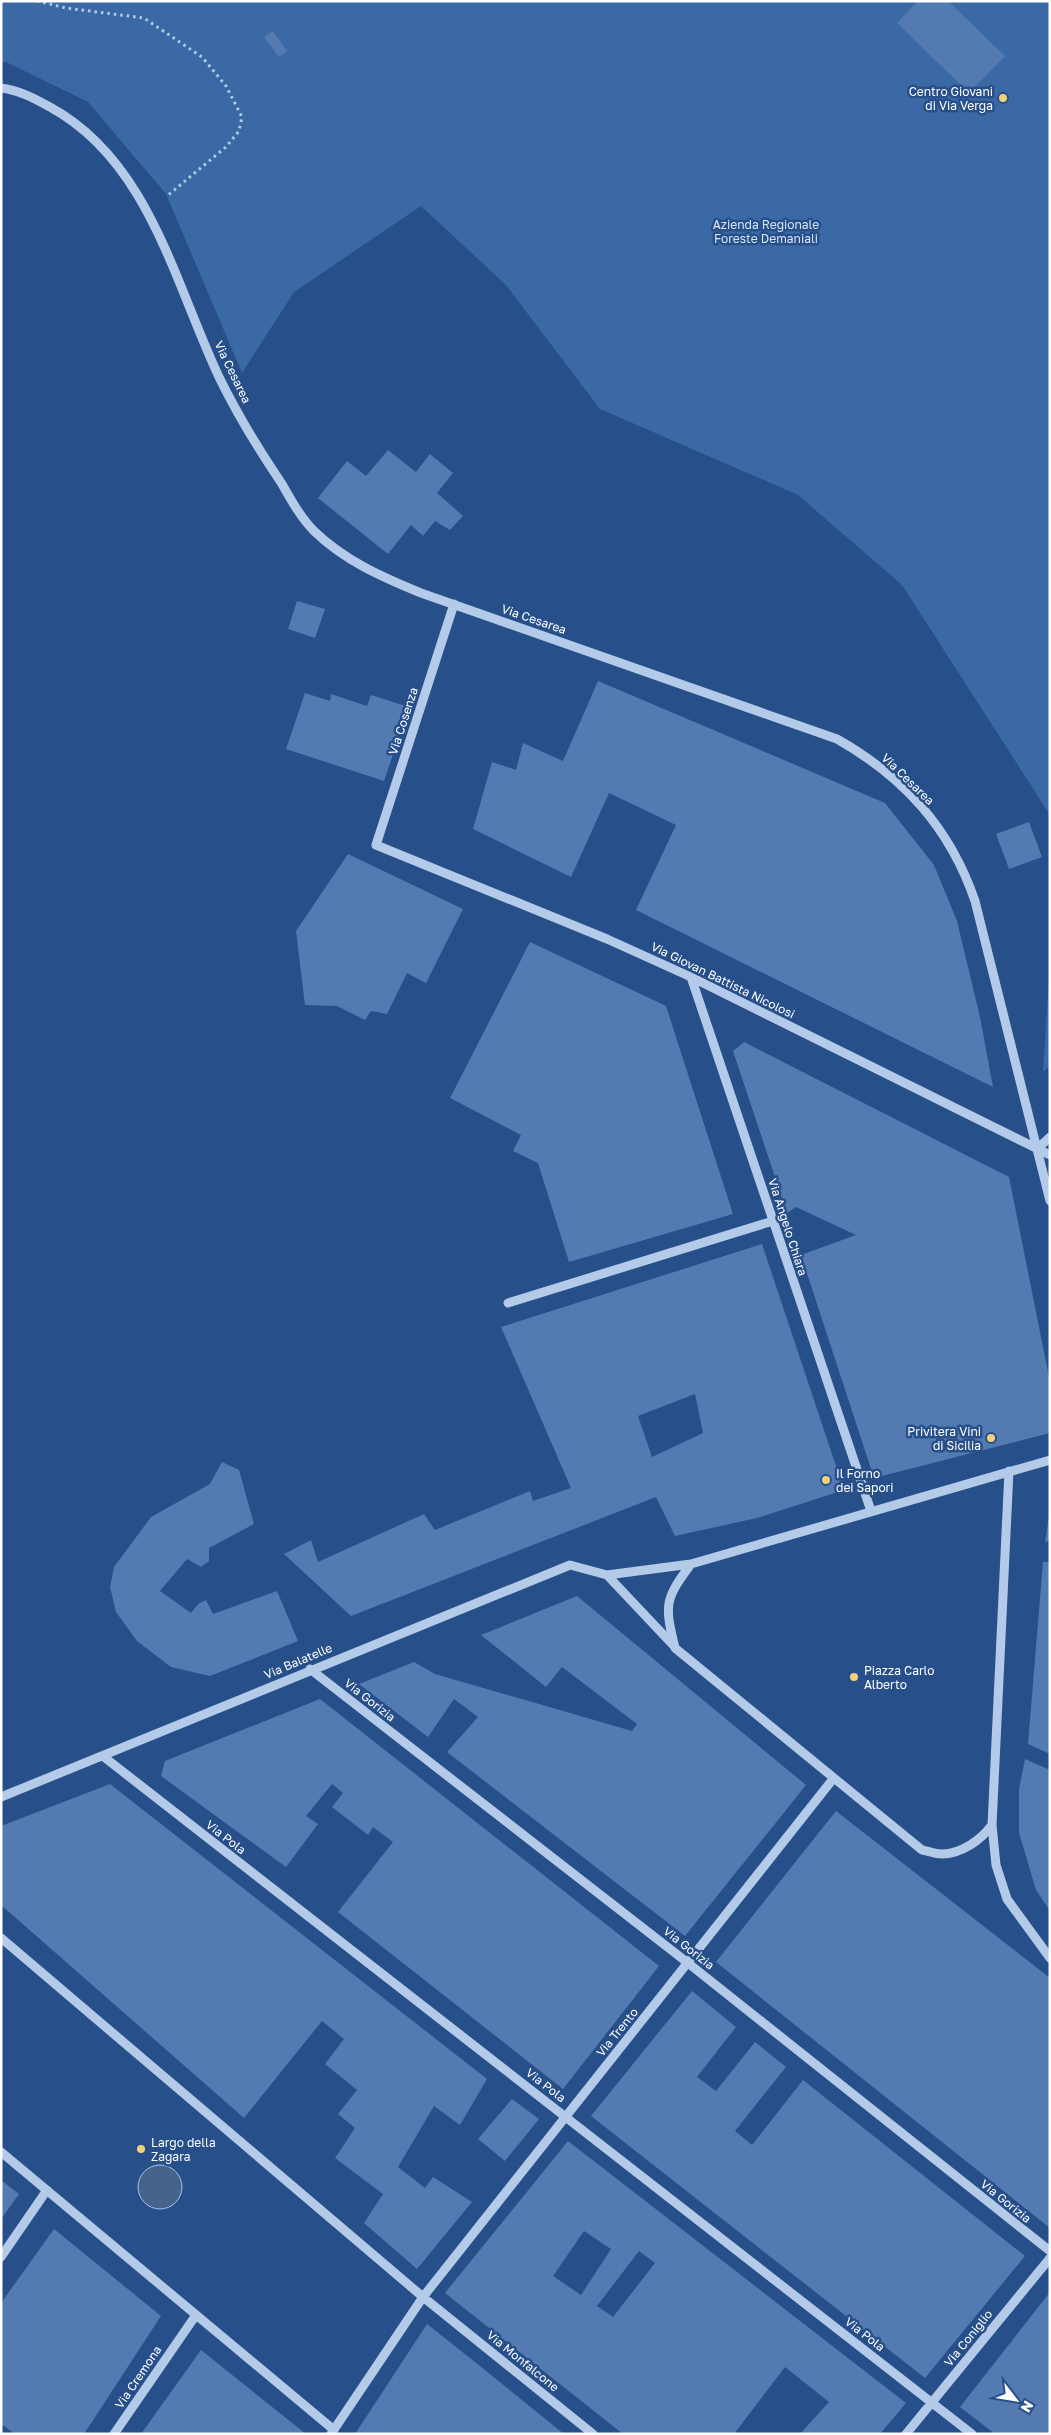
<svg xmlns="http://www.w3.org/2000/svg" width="1051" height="2435" font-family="'Golos Text',sans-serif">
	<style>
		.green { fill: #3b69a5 }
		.water { fill: #46638c; stroke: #a8c5ea }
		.building { fill: #537bb2; fill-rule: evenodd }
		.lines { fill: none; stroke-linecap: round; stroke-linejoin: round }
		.path { stroke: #b4cae9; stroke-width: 3; stroke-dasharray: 2.5 4; stroke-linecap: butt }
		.minor { stroke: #b4cae9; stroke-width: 9 }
		.poi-dot { fill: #f2d279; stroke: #274f89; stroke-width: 2 }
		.labels { text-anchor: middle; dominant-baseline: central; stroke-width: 5; stroke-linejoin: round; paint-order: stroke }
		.poi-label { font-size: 12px; fill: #fff; stroke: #274f89; text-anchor: start }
		.park-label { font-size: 12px; fill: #d8e5f7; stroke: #274f89 }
		.street-label { font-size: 12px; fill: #fff; stroke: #274f89 }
	</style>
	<rect width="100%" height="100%" fill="#274f89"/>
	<path class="green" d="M1 1H1050V815L902 585 798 495 600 409 506 285 421 206 294 292 242 373 166 194 88 102 6 62 1 63Z
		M1050 962V1066L1043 1072Z"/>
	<path class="water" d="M138 2187a22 22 0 1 1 44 0a22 22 0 1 1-44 0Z"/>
	<path class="building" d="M918 1H948L1005 56 969 93 897 23Z
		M273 31 287 51 279 57 264 37Z
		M388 450 416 472 430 454 453 473 437 493 463 516 450 530 435 521 423 536 411 525 388 554 318 498 347 461 366 476Z
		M297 601 325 609 315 638 288 629Z
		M598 681 885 803 934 865 957 921 980 1017 993 1087 636 910 676 825 609 793 571 877 473 829 492 762 516 770 523 743 563 761Z
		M305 693 330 701 331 694 367 706 371 695 409 707 384 781 286 749Z
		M1029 822 1042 857 1009 869 996 834Z
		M348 854 463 909 426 983 407 973 387 1014 371 1011 365 1020 337 1006 305 1005 296 931Z
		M530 942 666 1006 733 1214 569 1262 538 1163 513 1151 521 1135 450 1098Z
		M744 1042 1009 1177 1050 1382V1433L874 1478 801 1255 856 1235 796 1207 787 1213 733 1051Z
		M762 1244 844 1490 757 1518 675 1536 656 1497 351 1616 284 1554 311 1540 318 1562 424 1514 435 1530 530 1491 533 1501 571 1488 501 1327ZM695 1394 703 1433 652 1457 638 1416Z
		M222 1462 239 1470 254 1524 209 1548V1561L201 1567 187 1559 160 1591 191 1613 198 1604 206 1600 213 1614 277 1591 298 1641 210 1676 171 1667 137 1641 116 1612 110 1587 114 1567 151 1517 210 1484Z
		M1049 1516 1050 1541 1045 1542Z
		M1043 1562H1050V1754L1028 1744Z
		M577 1596 806 1785 685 1936 447 1752 478 1717 454 1699 428 1737 359 1684 414 1662 435 1674 632 1731 637 1724 562 1667 546 1687 481 1635Z
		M320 1699 659 1966 563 2089 338 1912 393 1842 373 1827 368 1835 332 1807 343 1793 332 1784 306 1816 318 1824 286 1867 161 1776 165 1761Z
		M1025 1759 1050 1770V1911L1036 1890 1019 1833V1789Z
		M110 1784 487 2079 460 2125 434 2106 398 2167 425 2188 433 2177 472 2202 417 2269 364 2223 383 2194 335 2158 355 2128 338 2114 357 2090 325 2064 344 2039 322 2021 244 2118 1 1905V1826Z
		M836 1811 1050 1978V2228L716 1962Z
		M692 1991 736 2027 697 2077 716 2091 755 2042 786 2067 735 2131 752 2145 803 2080 1025 2256 925 2378 591 2116Z
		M512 2099 539 2119 505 2161 478 2139Z
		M568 2141 906 2403 880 2434H800L829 2402 785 2367 734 2434H623L445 2293ZM584 2231 611 2249 581 2295 553 2276ZM639 2251 655 2263 613 2317 597 2306Z
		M1 2180 19 2194 1 2219Z
		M54 2229 161 2316 84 2434H15L1 2424V2303Z
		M1050 2292V2434H995L960 2407Z
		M427 2324 475 2362 564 2434H355Z
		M201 2350 306 2434H141Z"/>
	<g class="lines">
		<path class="path" d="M37 1 66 8 144 18 202 57 226 86 242 117 239 131 226 147 167 196"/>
		<path class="minor" d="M1 88C19 90 35 99 50 107 149 161 174 282 219 377 237 414 259 450 282 484 291 500 301 518 314 531 345 561 382 577 421 593L837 739C904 777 950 828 975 901L1050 1201
			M454 604 376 845 607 939 691 977 1050 1155
			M691 977 871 1511
			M1037 1149 1050 1137
			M508 1303 773 1221
			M691 1564C665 1599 664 1604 675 1648L922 1850C928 1851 935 1854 942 1854 961 1854 981 1840 992 1825L1009 1471
			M607 1575 674 1646
			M310 1669 688 1963 1050 2251
			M104 1757 972 2434
			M1 1797 570 1565 607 1575 691 1564 1050 1460
			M992 1825 996 1865 1007 1899 1050 1958
			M1 1938 423 2297 593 2434
			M1 2152 334 2430
			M1 2257 47 2190
			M114 2434 196 2315
			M331 2434 423 2297 833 1779
			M906 2434 1050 2258"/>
	</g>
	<g class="poi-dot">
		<circle cx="1003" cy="98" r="5"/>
		<circle cx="991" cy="1438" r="5"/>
		<circle cx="826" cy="1480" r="5"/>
		<circle cx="854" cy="1677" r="5"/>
		<circle cx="141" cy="2149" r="5"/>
	</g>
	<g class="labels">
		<g class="poi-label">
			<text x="993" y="91" text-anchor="end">Centro Giovani<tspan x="993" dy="14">di Via Verga</tspan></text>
			<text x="981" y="1431" text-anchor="end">Privitera Vini<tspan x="981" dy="14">di Sicilia</tspan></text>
			<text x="836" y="1473">Il Forno<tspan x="836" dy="14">dei Sapori</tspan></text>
			<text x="864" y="1670">Piazza Carlo<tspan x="864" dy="14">Alberto</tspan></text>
			<text x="151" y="2142">Largo della<tspan x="151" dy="14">Zagara</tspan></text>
		</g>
		<g class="park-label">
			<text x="766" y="224">Azienda Regionale<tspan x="766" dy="14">Foreste Demaniali</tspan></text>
		</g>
		<g class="street-label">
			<text transform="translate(233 372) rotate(64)">Via Cesarea</text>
			<text transform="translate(534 619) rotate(19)">Via Cesarea</text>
			<text transform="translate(403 721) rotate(-72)">Via Cosenza</text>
			<text transform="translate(908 779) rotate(44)">Via Cesarea</text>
			<text transform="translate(723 980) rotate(26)">Via Giovan Battista Nicolosi</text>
			<text transform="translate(788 1227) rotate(72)">Via Angelo Chiara</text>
			<text transform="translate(298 1661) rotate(-23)">Via Balatelle</text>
			<text transform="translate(370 1700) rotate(38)">Via Gorizia</text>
			<text transform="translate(226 1837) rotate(38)">Via Pola</text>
			<text transform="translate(689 1948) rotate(38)">Via Gorizia</text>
			<text transform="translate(617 2032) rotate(-51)">Via Trento</text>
			<text transform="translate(546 2085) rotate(38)">Via Pola</text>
			<text transform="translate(1006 2201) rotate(39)">Via Gorizia</text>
			<text transform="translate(865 2334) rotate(38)">Via Pola</text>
			<text transform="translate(968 2338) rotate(-51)">Via Coniglio</text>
			<text transform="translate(523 2361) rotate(39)">Via Monfalcone</text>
			<text transform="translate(138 2377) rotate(-56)">Via Cremona</text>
		</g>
	</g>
	<rect width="1051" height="2435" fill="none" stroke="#ffffff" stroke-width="5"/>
	<g transform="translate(1016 2400) rotate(121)" stroke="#274f89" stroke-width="4" paint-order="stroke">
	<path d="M0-4L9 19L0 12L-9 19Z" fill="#ffffff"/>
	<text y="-8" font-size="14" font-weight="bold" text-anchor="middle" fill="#ffffff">N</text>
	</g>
</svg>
